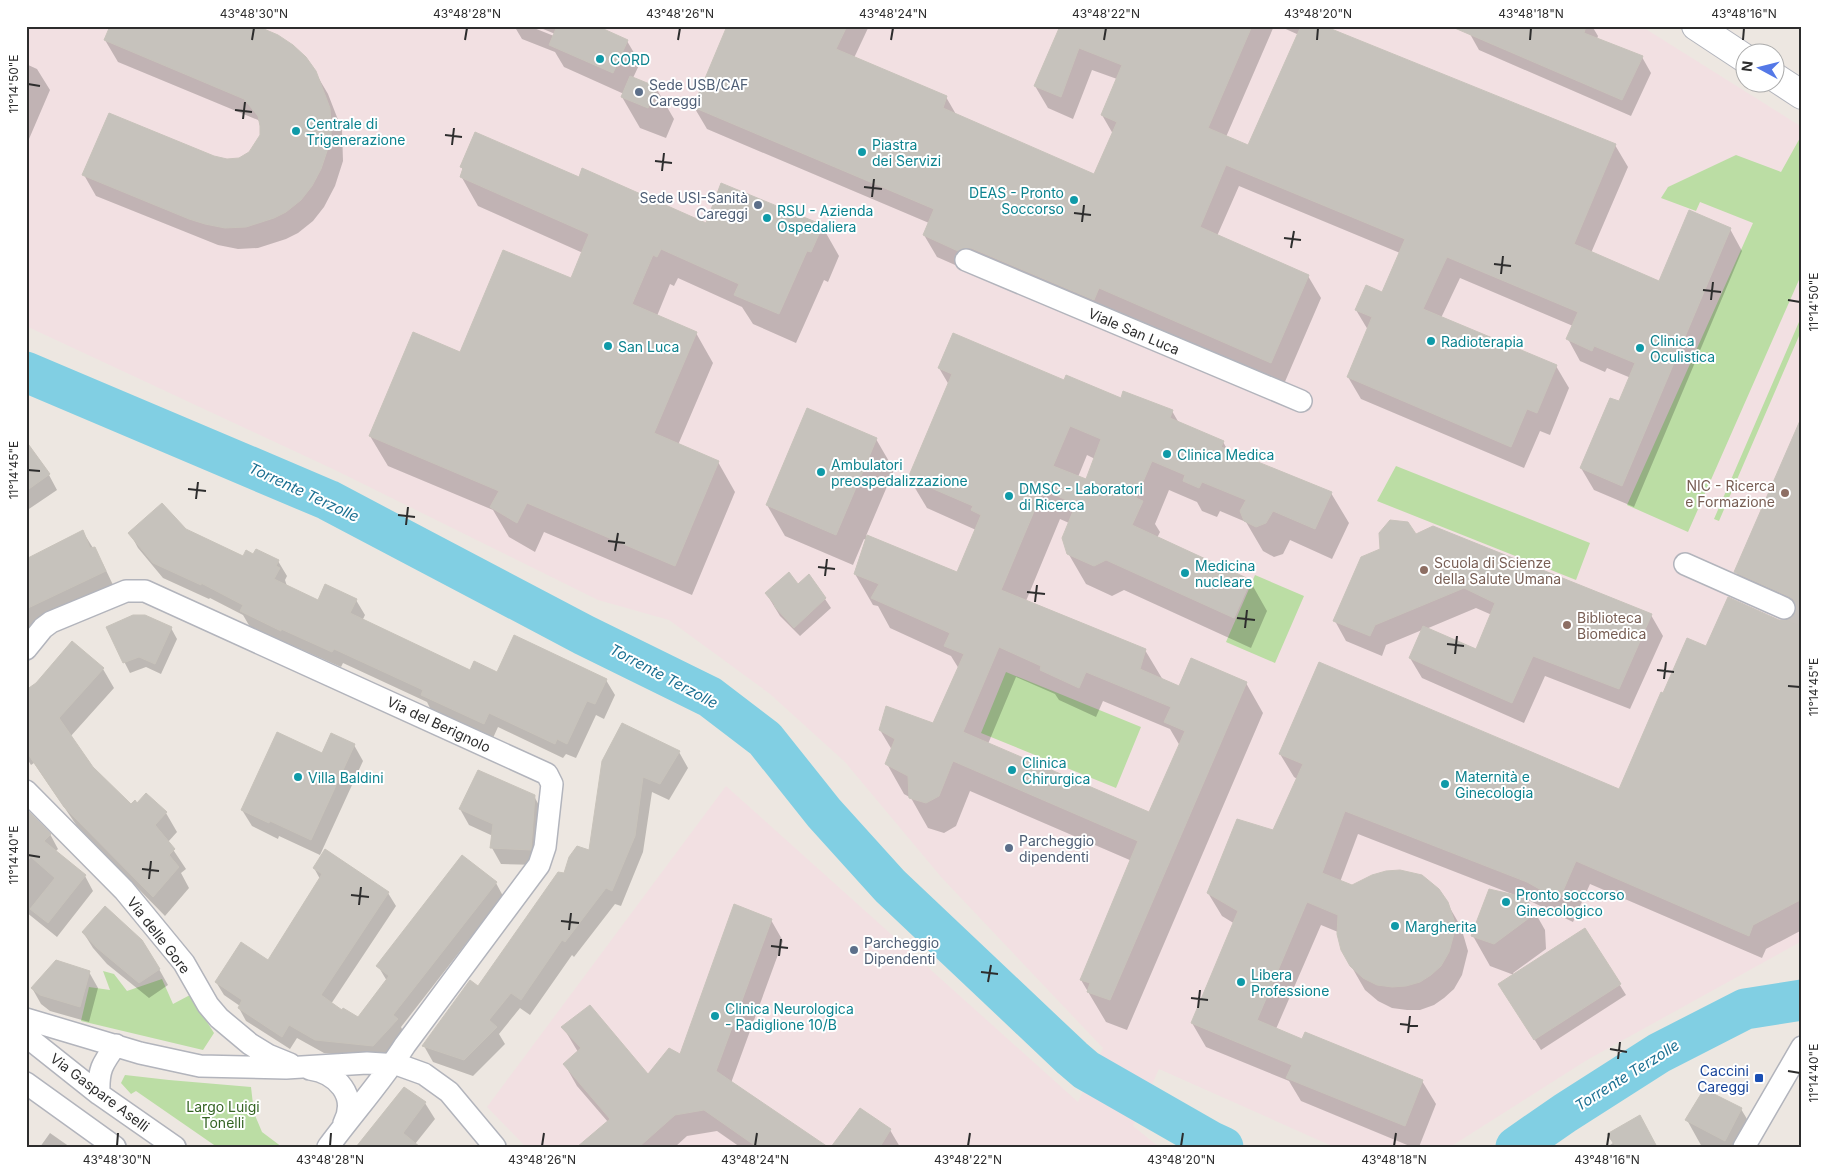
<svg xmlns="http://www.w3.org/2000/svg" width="1828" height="1173" font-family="Inter,sans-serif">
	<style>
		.medical { fill: #f2e0e2 }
		.green { fill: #bbdda4 }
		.shadow { fill: #0003; fill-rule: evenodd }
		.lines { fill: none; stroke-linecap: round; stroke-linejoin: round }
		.river { stroke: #81cfe3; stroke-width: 41 }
		.building { fill: #c6c2bc; stroke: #c8c3bb; fill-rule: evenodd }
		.street-tunnel { stroke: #c7c2bd; stroke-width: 21; stroke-dasharray: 21 11; stroke-linecap: butt }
		.street-casing { stroke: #b2b4bc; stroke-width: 24 }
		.secondary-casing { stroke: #b2b4bc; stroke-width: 30 }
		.street { stroke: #fff; stroke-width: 21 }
		.secondary { stroke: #fff; stroke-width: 28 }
		.ticks { fill: none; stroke: #2d2d2d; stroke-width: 2 }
		.culture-dot { fill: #0f9aa8; stroke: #fff; stroke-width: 2 }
		.service-dot { fill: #5c6f8a; stroke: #fff; stroke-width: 2 }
		.education-dot { fill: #8d6e63; stroke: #fff; stroke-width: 2 }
		.transit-dot { fill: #1a4fb4; stroke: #fff; stroke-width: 2 }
		.labels { text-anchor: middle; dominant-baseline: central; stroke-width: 4; stroke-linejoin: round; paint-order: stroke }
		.culture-label { font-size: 14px; fill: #0d838f; stroke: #fff; text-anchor: start }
		.service-label { font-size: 14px; fill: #4e5e75; stroke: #fff; text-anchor: start }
		.street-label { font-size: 14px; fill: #2d2d2d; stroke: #fff }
		.education-label { font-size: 14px; fill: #785e54; stroke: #fff; text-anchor: start }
		.transit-label { font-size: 14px; fill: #164399; stroke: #fff; text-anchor: end }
		.park-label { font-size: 14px; fill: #356423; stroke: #fff }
		.water-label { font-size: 15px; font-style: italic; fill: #1c7092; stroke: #fff }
		.neatline { fill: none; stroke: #2d2d2d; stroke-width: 2 }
		.ticks-label { font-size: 12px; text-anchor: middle; fill: #2d2d2d }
	</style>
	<rect width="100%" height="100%" fill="#ede7e1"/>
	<path class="medical" d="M26 26H1641L1802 127V941L1587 1060 1450 1147H1334L1159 1069 1133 1126 1159 1147H526L487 1107 726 786 1078 1102 1103 1048 942 878 845 762 770 694 669 620 598 600 335 470 26 326Z"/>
	<path class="green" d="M1801 136 1802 273 1688 532 1627 505 1753 223 1700 202 1696 211 1661 198 1668 187 1736 155 1781 172Z
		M1802 315V329L1719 521 1714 519Z
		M1396 466 1590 543 1576 580 1377 501Z
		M1255 575 1304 596 1275 663 1226 642Z
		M1006 672 1141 727 1116 788 981 733Z
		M103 971 114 974 127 991 162 979 173 1004 190 995 214 1033 203 1050 81 1021 89 987 110 990Z
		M125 1075 169 1080 251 1087 254 1113 262 1132 282 1147H217L136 1091 131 1094 121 1083Z"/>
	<path class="shadow" d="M510 26H529L559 38 560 36 536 26H594L627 41 640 63 633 78 656 88 674 119 666 138 640 128 622 97 624 94 564 67 555 52 522 39 516 29Z
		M729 26H869L854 58 946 97 957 116 1095 175 1113 134 1102 115 1117 79 1092 70 1073 119 1048 108 1035 86 1061 26H1274L1226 137 1248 147 1299 35 1279 26H1321L1615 145 1628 167 1591 253 1660 282 1730 229 1742 251 1634 507 1594 490 1581 468 1620 403 1631 378 1607 368 1605 372 1580 361 1568 339 1573 326 1460 278 1441 318 1556 366 1569 388 1550 435 1540 431 1524 468 1361 399 1348 377 1368 330 1356 310 1383 293 1400 253 1239 186 1217 236 1308 276 1321 298 1284 384 1112 309 1106 322 971 272 937 257 924 235 929 223 707 129 694 107Z
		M1473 26H1592L1598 36 1597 39 1642 57 1651 73 1631 116 1479 50 1470 34Z
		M105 40 315 72 328 94 342 130 343 161 335 186 324 207 313 221 298 233 286 239 258 248 238 249 218 245 96 196 84 175 214 158 227 160 239 159 250 153 261 136V123L258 120 118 62Z
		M26 64 37 69 50 90 26 146Z
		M461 167 579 179 707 224 822 226 839 256 828 282 824 280 796 343 753 324 742 307 678 278 674 286 670 284 657 316 696 333 713 363 678 445 718 462 735 492 692 595 544 532 535 552 509 537 493 510 388 466 370 436 461 353 571 280 583 253 478 206 461 176 464 171Z
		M939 368 1065 382 1121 400 1172 411 1179 423 1223 442 1229 452 1331 493 1349 523 1332 559 1290 540 1283 554 1274 557 1263 551 1246 522 1220 511 1217 517 1202 511 1197 502 1169 490 1155 524 1160 532 1157 538 1250 581 1267 611 1251 648 1124 590 1112 596 1086 584 1068 553 1069 523 1060 519 1026 601 1145 650 1163 680 1180 688 1246 683 1263 713 1127 1030 1106 1022 1081 980 1132 861 970 791 956 826 944 833 928 828 911 798 904 794 887 764 892 750 880 730 934 725 959 669 951 656 890 628 878 606 873 605 855 574 866 540 864 539 853 565 785 536 767 505 876 439 894 470 866 536 958 573 976 530 927 508 909 478 949 385ZM1087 455 1095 459 1087 481 1078 477ZM1016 677 1055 694 1059 700 1096 717 1103 701 1170 729 1180 746 1150 814 988 744Z
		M1802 419V930L1766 949 1762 958 1590 884 1573 922 1528 900 1545 930 1546 949 1513 973 1514 975 1585 929 1626 995 1541 1050 1506 994 1514 975 1490 966 1473 936 1512 894 1358 834 1340 882 1352 887 1447 903 1461 927 1468 951 1462 975 1454 989 1444 998 1434 1005 1420 1010H1407L1392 1008 1378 1001 1365 990 1342 950 1338 932 1321 925 1276 1029 1303 1041 1422 1081 1436 1104 1419 1147H1412L1301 1101 1289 1081 1206 1047 1192 1023 1235 924 1222 916 1208 893 1274 832 1297 779 1294 777 1280 754 1620 790 1664 695 1707 648 1779 621 1786 622 1795 616 1749 596 1736 572Z
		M26 448 49 475 57 490 26 511Z
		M185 530 243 557 254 556 278 561 287 576 285 580 287 586 318 601 356 600 365 615 362 621 470 672 606 680 615 695 604 719 596 715 576 758 566 754 563 758 498 727 493 738 431 710 427 702 343 663 341 667 250 627 243 615 210 598 209 599 163 578 138 548 130 533Z
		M83 532 103 564 114 587 26 643V561Z
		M1416 535 1651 615 1663 636 1630 709 1545 676 1524 723 1422 678 1410 658 1422 630 1386 645 1382 656 1346 641 1335 621 1382 549ZM1476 608 1492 615 1477 650 1426 629Z
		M797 586 825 599 831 608 800 636 780 616 766 593Z
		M107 628H171L177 639 161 674 146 667 130 673Z
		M103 669 114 688 70 737 92 767 131 806 137 804 166 813 177 832 168 842 186 869 181 873 189 888 165 916 77 826 34 763 31 765 26 757V692Z
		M354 745 363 761 320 855 279 836 278 839 252 826 242 810 322 754Z
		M679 752 688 768 669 800 652 792 643 852 621 906 615 904 574 957 572 955 530 1015 520 1008 499 1034 505 1044 473 1076 433 1062 424 1046 478 987 565 874 590 851 603 762Z
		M534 796 543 813 540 865 501 864 492 848 493 836 469 825 460 809Z
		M26 811 50 834 58 849 55 852 85 876 93 891 57 937 26 912Z
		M326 851 388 893 396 906 331 1004 342 1012 358 1019 387 981 378 966 496 883 503 896 401 1027 404 1033 381 1059 324 1053 297 1038 290 1049 246 1021 239 1008 240 1006 224 995 216 982 269 962 320 879 314 868Z
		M771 920 783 941 731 1083 826 1147H740L717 1131 687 1136 675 1147H582L608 1122 577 1086 565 1065 578 1052 563 1027 648 1076 681 1055Z
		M83 932 159 969 168 985 149 998 107 964 93 948Z
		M89 972 98 988 89 1022 50 1011 41 1004 32 988Z
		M425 1103 435 1119 415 1144 357 1147Z
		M1741 1109 1759 1139 1755 1147H1702L1687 1120Z
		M890 1130 900 1147H832Z
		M50 1133 70 1147H40Z
		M1608 1135 1657 1147H1607L1613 1143Z"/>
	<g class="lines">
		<path class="river" d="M26 372 328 500 584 635 710 697 765 739 824 813 890 886 1072 1058 1086 1070 1210 1141 1223 1147
			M1516 1147 1565 1113 1659 1053 1745 1009 1802 1000"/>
	</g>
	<path class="building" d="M110 26H257L278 35 293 45 306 57 316 71 330 108 331 123V139L321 169 312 186 301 200 286 212 274 218 246 227 225 228 205 224 189 219 82 175 109 113 214 156 227 159 239 158 249 152 260 135V126L258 116 244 99 104 40Z
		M557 26H597L628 40 613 73 549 45Z
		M727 26H847L836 49 947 96 943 108 1094 174 1117 122 1101 115 1122 65 1079 48 1061 97 1034 86 1060 26H1252L1208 128 1248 145 1301 26H1324L1616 144 1574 244 1659 281 1689 210 1731 228 1622 486 1580 468 1610 398 1619 401 1635 363 1594 346 1592 351 1566 339 1578 312 1447 257 1423 309 1557 365 1537 413 1527 409 1511 447 1347 377 1372 317 1355 310 1366 285 1382 292 1405 239 1226 165 1200 227 1309 275 1271 363 1099 288 1094 300 971 248H964L958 251 923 235 934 209 693 107Z
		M1450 26H1586L1584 33 1643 56 1622 100Z
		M630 76 657 87 648 108 621 97Z
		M475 132 579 177 582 168 706 223 721 183 823 225 811 252 807 251 779 314 734 295 739 284 661 249 657 257 653 255 632 304 697 332 654 433 719 461 675 566 527 503 517 523 490 507 499 491 369 436 413 332 460 352 503 250 571 278 589 234 460 177 463 168 460 167Z
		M953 333 1064 380 1066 375 1121 398 1123 391 1173 410 1170 418 1224 441 1221 447 1332 492 1315 529 1273 511 1266 523 1256 527 1244 521 1240 511 1246 500 1202 482 1199 488 1183 481 1185 475 1152 461 1136 498 1143 501 1132 525 1251 580 1234 618 1106 560 1094 566 1067 554 1062 538 1076 504 1043 490 1001 590 1146 649 1140 669 1179 686 1191 658 1247 682 1110 1000 1087 992 1090 983 1080 980 1138 841 953 761 939 796 926 803 909 798 908 776 885 764 895 739 879 730 886 706 933 723 964 654 944 646 950 633 871 598 879 584 854 574 867 535 957 572 981 515 971 510 973 506 908 478 952 374 938 368ZM1070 426 1101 439 1086 479 1053 466ZM999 647 1041 666 1040 670 1079 688 1086 672 1171 707 1164 722 1185 731 1149 812 963 732Z
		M807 408 877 438 836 535 766 505Z
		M1802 416V899L1753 925 1749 936 1576 861 1559 900 1527 882 1345 811 1322 873 1352 885 1372 875 1386 871 1400 870 1422 875 1439 889 1448 902 1456 926 1449 952 1441 966 1431 975 1420 982 1406 986 1392 987 1377 985 1363 978 1350 966 1341 950 1337 934 1338 915 1307 902 1257 1020 1302 1039 1305 1032 1423 1080 1405 1126 1286 1078 1292 1065 1191 1023 1238 911 1207 893 1237 819 1273 830 1303 764 1279 754 1319 662 1619 789 1661 692 1663 693 1687 638 1706 646 1728 597 1779 620H1786L1792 618 1795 614 1796 606 1794 600 1790 597 1734 572Z
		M26 441 50 474 26 491Z
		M162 503 186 529 243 556 246 550 253 554 256 549 279 560 276 566 280 568 274 579 318 600 325 584 357 599 350 613 470 670 474 661 497 672 514 635 607 679 595 704 587 701 567 744 557 739 555 744 489 713 484 724 421 695 423 690 334 649 332 652 281 629V631L240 611 243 605 201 583V585L153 563 128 533Z
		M1390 520 1408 522 1416 534 1433 526 1652 614 1619 689 1533 656 1512 703 1409 658 1423 626 1476 649 1495 603 1464 588 1375 625 1370 636 1333 621 1361 557 1380 549 1379 533Z
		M83 530 90 548 95 547 106 571 26 609V559Z
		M789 572 798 584 809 574 826 598 794 628 774 606 775 605 765 593Z
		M133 615H145L172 627 155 664 139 657 123 663 106 627Z
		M72 641 104 668 59 718 93 767 131 804 135 800 137 803 146 793 167 812 155 825 175 849 169 855 179 867 153 897 64 807 26 751V690L36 683Z
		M622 723 680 751 660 784 643 777 635 836 612 891 606 888 565 942 562 940 521 1000 511 993 489 1020 497 1027 464 1060 422 1046 470 980 478 986 558 872 564 873 569 857 577 846 589 850 602 761Z
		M277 732 322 753 331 733 355 744 311 840 270 821 269 823 241 810Z
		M478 770 535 795 531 850 490 848 493 824 459 809Z
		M26 809 51 834 44 841 86 875 48 923 30 909 55 878 31 857 26 862Z
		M325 849 389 892 321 995 342 1010 343 1008 358 1017 389 976 376 966 462 855 497 882 393 1015 398 1019 373 1046 315 1040 289 1025 282 1037 238 1008 242 1000 215 982 241 942 268 960 322 874 313 868Z
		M1489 889 1528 898 1529 918 1494 944 1471 936Z
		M734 904 772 919 716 1071 828 1147H757L704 1110 675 1115 639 1147H577L610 1119 563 1064 581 1048 561 1027 590 1005 648 1074 669 1048 680 1054Z
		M105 906 142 940 160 969 139 983 97 948 82 932Z
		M1585 928 1621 984 1534 1040 1498 984Z
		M56 960 90 971 80 1007 40 995 31 988Z
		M404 1087 426 1102 403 1133 420 1147H356Z
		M1704 1089 1742 1108 1725 1141 1685 1120Z
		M860 1108 891 1129 880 1147H831Z
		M1640 1115 1657 1147H1616L1607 1134Z"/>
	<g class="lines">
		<path class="street-tunnel" d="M1784 608 1802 615"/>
		<defs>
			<path id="street" d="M966 260 1301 401
				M1685 564 1784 608
				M26 649 43 628 51 622 126 591H145L547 774 552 784 545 847 539 865 405 1045C382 1081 353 1113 328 1147
				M26 791 124 890 184 963 208 1005 219 1018 250 1044 268 1055 290 1064
				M26 1019 140 1053 200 1066 286 1068 367 1063 399 1065 424 1074 449 1092 495 1147
				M26 1036 99 1094 175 1147
				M310 1069C337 1073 358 1096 344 1123
				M26 1083 115 1147
				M99 1094C98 1070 102 1064 116 1045
				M1744 1147 1802 1047"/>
			<path id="secondary" d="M1696 26 1746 59
				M1776 78 1802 95"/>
		</defs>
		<use href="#street" class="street-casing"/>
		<use href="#secondary" class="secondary-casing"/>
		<use href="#street" class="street"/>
		<use href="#secondary" class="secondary"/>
	</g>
	<path class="ticks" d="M252 40 254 28M465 40 467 28M678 40 680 28M891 40 893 28M1104 40 1106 28M1317 40 1318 28M1530 40 1531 28M1743 40 1744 28M28 84 40 86M235 110 252 112M243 119 245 102M445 135 462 137M452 145 454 128M655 161 672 163M662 171 664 153M864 187 882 189M872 197 874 179M1074 213 1091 215M1082 222 1084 205M1284 238 1301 240M1291 248 1294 231M1494 264 1511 266M1501 274 1503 256M1703 290 1721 292M1711 300 1713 282M1788 300 1800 302M28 470 40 471M188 489 206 491M196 499 198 482M398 515 415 517M406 525 408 507M608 541 625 543M615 551 618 533M818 567 835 569M825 576 827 559M1027 592 1045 594M1035 602 1037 585M1237 618 1255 620M1245 628 1247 610M1447 644 1464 646M1455 654 1457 636M1657 670 1674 672M1664 679 1666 662M1788 686 1800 687M28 855 40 857M142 869 159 871M149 879 151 861M351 895 369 897M359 905 361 887M561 921 579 923M569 930 571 913M771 946 788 948M779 956 781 939M981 972 998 974M988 982 991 965M1191 998 1208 1000M1198 1008 1200 990M1400 1024 1418 1026M1408 1033 1410 1016M1610 1049 1627 1052M1618 1059 1620 1042M1788 1071 1800 1073M117 1146 118 1133M330 1146 331 1133M542 1146 544 1133M755 1146 757 1133M968 1146 970 1133M1181 1146 1183 1133M1394 1146 1396 1133M1607 1146 1609 1133"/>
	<g class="culture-dot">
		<circle cx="600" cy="59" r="5"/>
		<circle cx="296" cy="131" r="5"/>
		<circle cx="862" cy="152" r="5"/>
		<circle cx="1074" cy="200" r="5"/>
		<circle cx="767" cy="218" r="5"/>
		<circle cx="1431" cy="341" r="5"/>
		<circle cx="608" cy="346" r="5"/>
		<circle cx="1640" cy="348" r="5"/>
		<circle cx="1167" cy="454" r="5"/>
		<circle cx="821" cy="472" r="5"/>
		<circle cx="1009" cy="496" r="5"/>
		<circle cx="1185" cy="573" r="5"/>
		<circle cx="1012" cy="770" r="5"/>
		<circle cx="298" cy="777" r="5"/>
		<circle cx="1445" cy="784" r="5"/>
		<circle cx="1506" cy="902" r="5"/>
		<circle cx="1395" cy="926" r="5"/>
		<circle cx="1241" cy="982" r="5"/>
		<circle cx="715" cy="1016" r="5"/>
	</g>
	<g class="service-dot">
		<circle cx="639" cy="92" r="5"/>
		<circle cx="758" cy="205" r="5"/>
		<circle cx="1009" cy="848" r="5"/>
		<circle cx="854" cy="950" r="5"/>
	</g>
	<g class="education-dot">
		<circle cx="1785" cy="493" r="5"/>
		<circle cx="1424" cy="570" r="5"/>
		<circle cx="1567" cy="625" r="5"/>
	</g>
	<rect class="transit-dot" x="1754" y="1073" width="10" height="10" rx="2.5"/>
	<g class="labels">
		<g class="culture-label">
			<text x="610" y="59">CORD</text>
			<text x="306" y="123">Centrale di<tspan x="306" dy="16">Trigenerazione</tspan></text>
			<text x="872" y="144">Piastra<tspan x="872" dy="16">dei Servizi</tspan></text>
			<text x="1064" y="192" text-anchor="end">DEAS - Pronto<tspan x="1064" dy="16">Soccorso</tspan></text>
			<text x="777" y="210">RSU - Azienda<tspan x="777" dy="16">Ospedaliera</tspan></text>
			<text x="1650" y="340">Clinica<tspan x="1650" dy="16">Oculistica</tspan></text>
			<text x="1441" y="341">Radioterapia</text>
			<text x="618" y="346">San Luca</text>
			<text x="1177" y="454">Clinica Medica</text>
			<text x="831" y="464">Ambulatori<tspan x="831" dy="16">preospedalizzazione</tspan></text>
			<text x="1019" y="488">DMSC - Laboratori<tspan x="1019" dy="16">di Ricerca</tspan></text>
			<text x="1195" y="565">Medicina<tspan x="1195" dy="16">nucleare</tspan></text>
			<text x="1022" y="762">Clinica<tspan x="1022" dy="16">Chirurgica</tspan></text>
			<text x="1455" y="776">Maternità e<tspan x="1455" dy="16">Ginecologia</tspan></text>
			<text x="308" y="777">Villa Baldini</text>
			<text x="1516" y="894">Pronto soccorso<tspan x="1516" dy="16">Ginecologico</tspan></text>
			<text x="1405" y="926">Margherita</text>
			<text x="1251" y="974">Libera<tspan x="1251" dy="16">Professione</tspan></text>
			<text x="725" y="1008">Clinica Neurologica<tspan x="725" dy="16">- Padiglione 10/B</tspan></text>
		</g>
		<g class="service-label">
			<text x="649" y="84">Sede USB/CAF<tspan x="649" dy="16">Careggi</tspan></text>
			<text x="748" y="197" text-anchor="end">Sede USI-Sanità<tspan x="748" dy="16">Careggi</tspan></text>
			<text x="1019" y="840">Parcheggio<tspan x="1019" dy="16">dipendenti</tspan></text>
			<text x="864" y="942">Parcheggio<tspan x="864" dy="16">Dipendenti</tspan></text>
		</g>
		<g class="street-label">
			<text transform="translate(1134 331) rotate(23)">Viale San Luca</text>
			<text transform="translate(439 724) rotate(25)">Via del Berignolo</text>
			<text transform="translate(159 935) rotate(52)">Via delle Gore</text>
			<text transform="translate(100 1092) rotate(37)">Via Gaspare Aselli</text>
		</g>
		<g class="education-label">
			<text x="1775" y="485" text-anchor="end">NIC - Ricerca<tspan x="1775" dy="16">e Formazione</tspan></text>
			<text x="1434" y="562">Scuola di Scienze<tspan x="1434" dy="16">della Salute Umana</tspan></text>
			<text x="1577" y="617">Biblioteca<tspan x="1577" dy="16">Biomedica</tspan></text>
		</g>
		<g class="transit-label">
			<text x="1749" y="1070">Caccini<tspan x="1749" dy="16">Careggi</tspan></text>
		</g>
		<g class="park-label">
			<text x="223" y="1106">Largo Luigi<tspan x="223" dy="16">Tonelli</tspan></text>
		</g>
		<g class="water-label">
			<text transform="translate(304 492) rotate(25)">Torrente Terzolle</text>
			<text transform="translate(664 676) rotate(28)">Torrente Terzolle</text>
			<text transform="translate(1627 1075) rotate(-32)">Torrente Terzolle</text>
		</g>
	</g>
	<rect width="1828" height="1173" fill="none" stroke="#ffffff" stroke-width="55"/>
	<g transform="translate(1760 68) rotate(277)"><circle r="24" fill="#ffffff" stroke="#ababab"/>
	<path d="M0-4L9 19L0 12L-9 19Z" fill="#5478e7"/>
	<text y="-8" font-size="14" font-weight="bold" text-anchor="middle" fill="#2d2d2d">N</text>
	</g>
	<rect x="28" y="28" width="1772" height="1118" class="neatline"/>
	<g class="ticks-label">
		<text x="254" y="18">43°48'30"N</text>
		<text x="467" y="18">43°48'28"N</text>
		<text x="680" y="18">43°48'26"N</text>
		<text x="893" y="18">43°48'24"N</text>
		<text x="1106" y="18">43°48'22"N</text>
		<text x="1318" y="18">43°48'20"N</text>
		<text x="1531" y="18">43°48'18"N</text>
		<text x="1744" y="18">43°48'16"N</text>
		<text transform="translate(14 84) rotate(-90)" y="4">11°14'50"E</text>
		<text transform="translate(1814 302) rotate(-90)" y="4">11°14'50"E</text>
		<text transform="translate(14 470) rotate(-90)" y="4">11°14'45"E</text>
		<text transform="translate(1814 687) rotate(-90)" y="4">11°14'45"E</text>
		<text transform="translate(14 855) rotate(-90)" y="4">11°14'40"E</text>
		<text transform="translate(1814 1073) rotate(-90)" y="4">11°14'40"E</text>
		<text x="117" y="1164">43°48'30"N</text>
		<text x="330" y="1164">43°48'28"N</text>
		<text x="542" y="1164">43°48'26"N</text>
		<text x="755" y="1164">43°48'24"N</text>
		<text x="968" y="1164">43°48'22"N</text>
		<text x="1181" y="1164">43°48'20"N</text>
		<text x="1394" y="1164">43°48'18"N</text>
		<text x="1607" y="1164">43°48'16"N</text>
	</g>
</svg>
